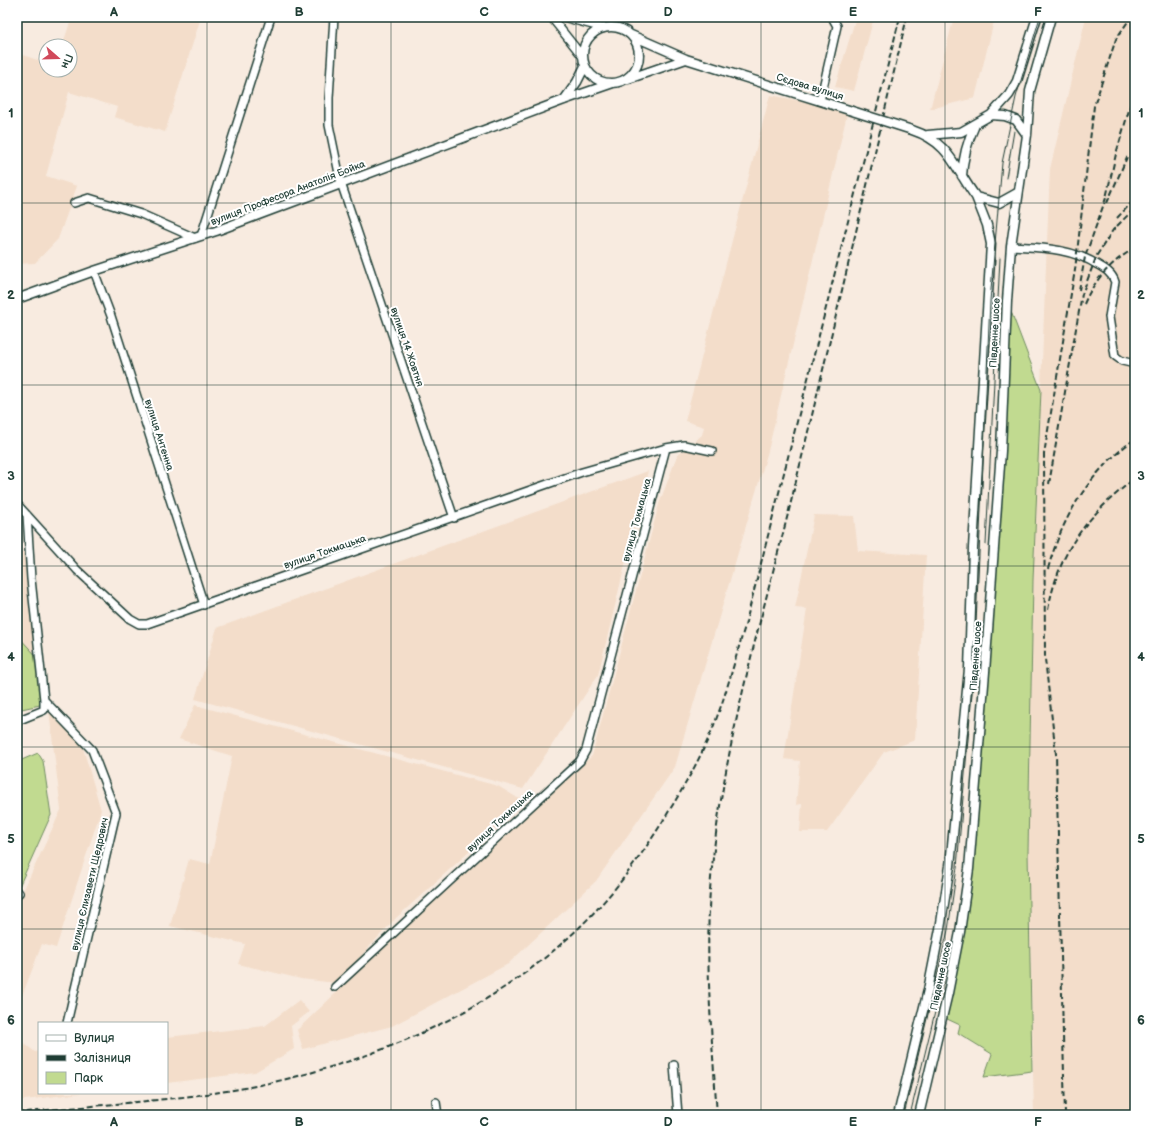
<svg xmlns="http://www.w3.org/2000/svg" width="1152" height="1132" font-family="'Balsamiq Sans',sans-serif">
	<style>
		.built { fill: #f3ddca }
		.green { fill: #c1da90; stroke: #708c62 }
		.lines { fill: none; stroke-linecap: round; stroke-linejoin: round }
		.minor-casing { stroke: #1f3d34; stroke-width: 10 }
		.major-casing { stroke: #1f3d34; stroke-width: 11 }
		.minor { stroke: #fff; stroke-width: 7 }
		.major { stroke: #fff; stroke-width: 8 }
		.tram { stroke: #1f3d34; stroke-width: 1 }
		.rail { stroke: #1f3d34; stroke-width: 2; stroke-dasharray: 6 3; stroke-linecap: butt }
		.major-bridge-casing { stroke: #1f3d34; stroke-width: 11; stroke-linecap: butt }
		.major-bridge { stroke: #fff; stroke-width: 8 }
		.grid { fill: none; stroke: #1f3d34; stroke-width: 1; stroke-opacity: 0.55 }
		.labels { text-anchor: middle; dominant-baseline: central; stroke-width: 4; stroke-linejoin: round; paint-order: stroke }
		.street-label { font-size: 10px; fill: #1f3d34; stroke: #fff }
		.neatline { fill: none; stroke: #1f3d34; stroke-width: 1.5 }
		.grid-label { font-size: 13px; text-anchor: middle; font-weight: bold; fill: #1f3d34 }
	</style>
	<rect width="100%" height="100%" fill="#f8ebe0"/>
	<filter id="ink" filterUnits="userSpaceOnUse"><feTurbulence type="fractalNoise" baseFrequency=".025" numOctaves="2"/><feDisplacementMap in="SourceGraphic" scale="8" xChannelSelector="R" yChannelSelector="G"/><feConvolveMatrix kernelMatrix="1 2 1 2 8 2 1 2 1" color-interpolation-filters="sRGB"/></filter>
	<g filter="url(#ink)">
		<path class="built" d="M72 17H201L165 132 114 117 117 107 69 92 46 176 77 186 58 239 35 263 17 264V53L46 63V70H70V46H62Z
			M856 17H874L854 91 835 87Z
			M954 17H995L975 98 930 109Z
			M1086 17H1135V1115H1034L1028 852 1033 580 1050 169Z
			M770 95 848 110 768 451 675 767 596 881 508 964 392 1026 303 1049 297 1030 450 884 592 756 659 504 677 456 702 435 704 427 685 421Z
			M648 471 598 675 523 789 195 699 217 628Z
			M814 515 854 516 858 551 926 555 915 740 884 752 827 832H800L802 804 796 805 800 761 784 759 807 609 795 608Z
			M24 551 36 658 17 638V555Z
			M195 705 498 786 524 802 396 918 336 983 301 979 238 964 245 944 170 926 189 859 210 864 232 756 179 739Z
			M49 711H57L83 748 101 810 56 948 42 944 17 1009V904L61 810Z
			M299 1000 309 1012 291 1026 294 1049 255 1072 167 1083V1037L265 1026Z
			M17 1032 21 1041 35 1052 39 1051V1093H81L17 1101Z"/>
		<path class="green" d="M1007 301 1041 390 1033 580 1028 852 1032 1071 984 1077 992 1054 958 1033 960 1025 945 1018 960 932 985 672Z
			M17 635 40 660V705L17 710Z
			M38 753 43 761 51 815 17 891V762Z"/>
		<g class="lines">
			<defs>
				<path id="minor" d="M334 17 329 98V125L341 183 454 518
					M551 17 583 57
					M563 17 604 28
					M820 101 837 26 832 17
					M74 203 89 198 141 214 195 238
					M201 236 271 17
					M1011 246C1042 248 1071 248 1098 265 1105 269 1112 273 1115 282L1109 317 1115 356 1122 361 1135 364
					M94 271 111 316 204 605
					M17 504 77 570 130 619 139 624H147L582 472 666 448 684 445 712 451
					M27 515 31 579 44 700 92 750 116 813 67 1023
					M17 721 44 710V700
					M17 892 19 893
					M335 987 580 761 586 750 666 448
					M674 1065 678 1115
					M436 1102 438 1115"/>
				<path id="major" d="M583 55a28 28 0 1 1 56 0a28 28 0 1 1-56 0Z
					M631 35 686 59 849 110
					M628 79 686 59
					M564 100 577 82 585 66
					M991 115 1009 95 1017 81 1037 17
					M912 130C951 143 954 168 976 197L999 203 1017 193
					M928 135 961 132 991 115 1005 116 1016 120 1027 135
					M962 176C963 157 967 142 975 125
					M17 299 94 271 216 231 564 100 613 83
					M898 1115 928 990 940 929 950 866 969 669 973 548 991 244 987 225 976 197
					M919 1115 948 993 960 932 969 869 985 672 1001 451 1007 301 1011 246 1027 135 1030 91 1051 17"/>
			</defs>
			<use href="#minor" class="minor-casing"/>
			<use href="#major" class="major-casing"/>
			<use href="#minor" class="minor"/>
			<use href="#major" class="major"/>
			<path class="tram" d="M1006 178 1014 131
				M986 545 1000 258
				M904 1115 948 930 957 867 974 670 990 301 1002 163 1016 97 1040 17
				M910 1115 943 979"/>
			<path class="rail" d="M1107 203 1127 157
				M1117 218 1135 199
				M1079 290 1085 257 1106 198 1116 154 1132 100
				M1084 304C1094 280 1112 261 1135 248
				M1049 484 1082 294 1097 255 1113 230 1135 208
				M1048 569C1062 517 1090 471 1135 439
				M1048 610C1060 547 1087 517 1135 478
				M17 1113C95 1105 174 1101 250 1087 366 1064 480 1018 568 938 608 902 641 858 669 811 687 782 705 750 717 717 728 688 736 656 745 626L900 17
				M717 1115C712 1040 705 965 710 890 720 760 757 635 789 510 829 346 868 181 907 17
				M1065 1115 1056 754 1045 659 1044 454 1075 270 1094 106 1116 39 1131 17"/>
			<defs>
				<path id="major-bridge" d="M849 110 912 130"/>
			</defs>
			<use href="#major-bridge" class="major-bridge-casing"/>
			<use href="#major-bridge" class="major-bridge"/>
		</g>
	</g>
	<path class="grid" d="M207 17V1115M391 17V1115M576 17V1115M761 17V1115M945 17V1115M17 203H1135M17 385H1135M17 566H1135M17 747H1135M17 929H1135"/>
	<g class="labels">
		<g class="street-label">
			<text transform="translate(810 87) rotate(17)">Сєдова вулиця</text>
			<text transform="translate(288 193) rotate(-21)">вулиця Професора Анатолія Бойка</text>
			<text transform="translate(995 333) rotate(-87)">Південне шосе</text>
			<text transform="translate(407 347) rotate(71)">вулиця 14 Жовтня</text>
			<text transform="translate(159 435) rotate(72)">вулиця Антенна</text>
			<text transform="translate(637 520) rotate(-75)">вулиця Токмацька</text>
			<text transform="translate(325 552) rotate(-19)">вулиця Токмацька</text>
			<text transform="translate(976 656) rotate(-86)">Південне шосе</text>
			<text transform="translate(500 821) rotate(-43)">вулиця Токмацька</text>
			<text transform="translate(90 884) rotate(-77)">вулиця Єлизавети Щедрович</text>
			<text transform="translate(941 976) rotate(-78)">Південне шосе</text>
		</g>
	</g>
	<rect width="1152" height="1132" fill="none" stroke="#fff" stroke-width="44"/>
	<rect x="38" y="1022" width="130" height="72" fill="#ffffff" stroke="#a5b1ae"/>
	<rect x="46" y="1035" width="20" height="6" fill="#ffffff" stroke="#a5b1ae"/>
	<text x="74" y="1042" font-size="12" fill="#1f3d34">Вулиця</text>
	<rect x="46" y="1055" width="20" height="6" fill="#1f3d34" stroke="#a5b1ae"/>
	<text x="74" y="1062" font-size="12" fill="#1f3d34">Залізниця</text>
	<rect x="46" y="1072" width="20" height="12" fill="#c1da90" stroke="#a5b1ae"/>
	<text x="74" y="1082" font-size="12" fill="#1f3d34">Парк</text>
	<g transform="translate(58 58) rotate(110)"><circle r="19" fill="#ffffff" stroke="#a5b1ae"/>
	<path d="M0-3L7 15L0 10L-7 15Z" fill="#d1495b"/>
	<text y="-6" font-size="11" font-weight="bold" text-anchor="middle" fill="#1f3d34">Пн</text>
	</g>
	<rect x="22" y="22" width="1108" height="1088" class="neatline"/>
	<g class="grid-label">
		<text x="114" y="16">A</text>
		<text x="299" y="16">B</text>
		<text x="484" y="16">C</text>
		<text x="668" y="16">D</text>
		<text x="853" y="16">E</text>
		<text x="1038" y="16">F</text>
		<text x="11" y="117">1</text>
		<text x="1141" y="117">1</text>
		<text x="11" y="299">2</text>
		<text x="1141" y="299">2</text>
		<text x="11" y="480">3</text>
		<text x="1141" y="480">3</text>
		<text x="11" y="661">4</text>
		<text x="1141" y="661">4</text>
		<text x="11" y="843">5</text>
		<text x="1141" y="843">5</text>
		<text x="11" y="1024">6</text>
		<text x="1141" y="1024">6</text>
		<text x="114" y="1126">A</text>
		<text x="299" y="1126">B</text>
		<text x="484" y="1126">C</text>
		<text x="668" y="1126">D</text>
		<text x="853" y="1126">E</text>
		<text x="1038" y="1126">F</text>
	</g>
</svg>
